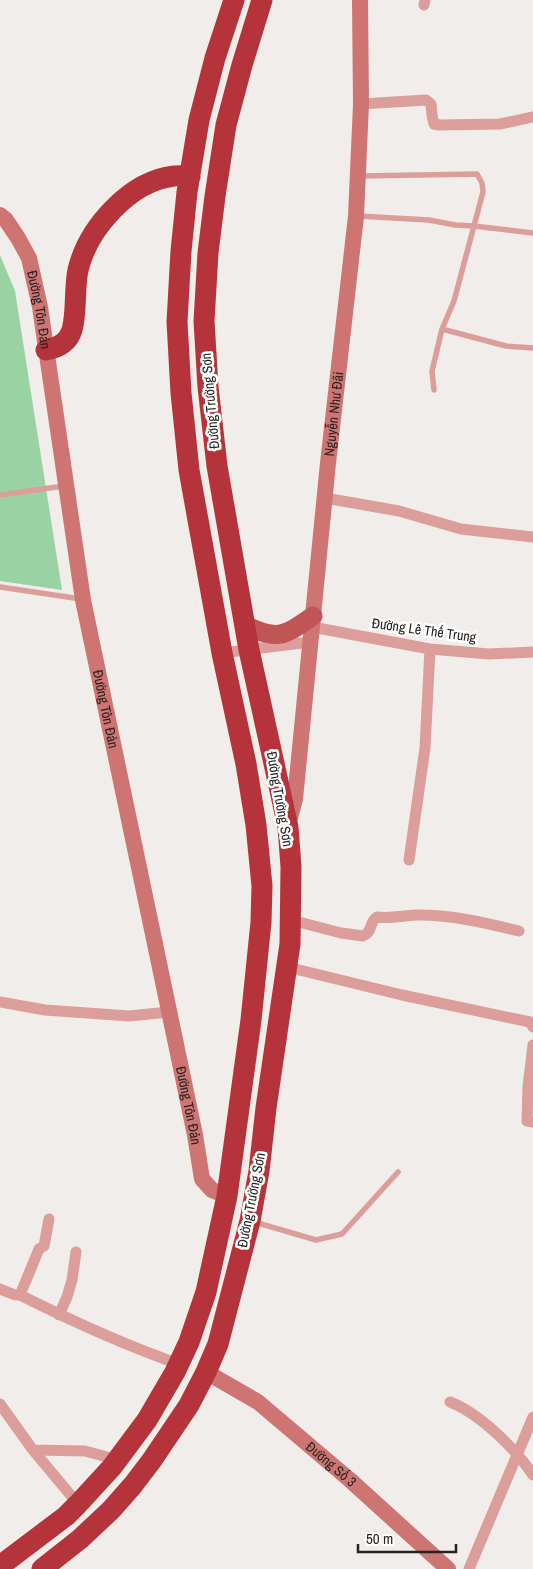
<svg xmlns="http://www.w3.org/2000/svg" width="533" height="1569" font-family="'Archivo Narrow',sans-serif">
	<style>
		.green { fill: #9ad3a3 }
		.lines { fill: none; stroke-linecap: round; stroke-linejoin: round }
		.lane { stroke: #dc9e9b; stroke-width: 5.5 }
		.street { stroke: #dc9e9b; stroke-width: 11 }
		.secondary { stroke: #ce7472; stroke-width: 16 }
		.primary { stroke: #c15455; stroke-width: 19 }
		.highway { stroke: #b5343b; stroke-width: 21 }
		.labels { text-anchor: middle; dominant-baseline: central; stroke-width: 5; stroke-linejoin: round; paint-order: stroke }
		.street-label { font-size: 14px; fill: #242322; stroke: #fff }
	</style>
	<rect width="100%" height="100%" fill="#f0edea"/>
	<path class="green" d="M0 255 15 291 62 590 0 581Z"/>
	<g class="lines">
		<path class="lane" d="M360 176 477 174 482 183 483 192 454 301 442 329 432 371 434 390
			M358 216 429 220 455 225 474 226 533 233
			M442 329 506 346 533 348
			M0 495 64 486
			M0 587 81 599
			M254 1222 316 1240 342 1234 398 1172"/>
		<path class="street" d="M424 5 425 0
			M361 104 426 100 431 104 432 115 434 124 439 125 500 124 533 117
			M325 498 399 511 461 529 533 537
			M312 627 430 649 489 654 533 652
			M222 653 310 642
			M409 860 425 748 430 649
			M291 920 341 933 363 936C373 932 369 922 377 917 392 919 405 915 419 915 453 915 486 923 519 931
			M287 967 402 995 530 1022 533 1027
			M0 1002 45 1010 129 1016 169 1012
			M533 1045 528 1087 527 1121 533 1122
			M0 1289 15 1295H20C72 1321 124 1345 179 1364
			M20 1295 39 1249 44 1246 49 1219
			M59 1315 67 1297 72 1280 76 1252
			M450 1402C479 1413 516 1449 533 1475
			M0 1404 33 1450 78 1504
			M33 1450 85 1451 118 1460
			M469 1569 533 1417"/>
		<g class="secondary">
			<path id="s1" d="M0 215 6 220 18 238 29 258 40 307 83 600 195 1135 202 1179 212 1190 227 1196"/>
			<path id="s2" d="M288 825 295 799 328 463 356 216 361 104 360 0"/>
			<path id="s3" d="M206 1372 258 1402 350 1480 448 1569"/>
		</g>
		<path class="primary" d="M245 625C278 641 284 636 313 616"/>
		<path class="highway" d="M46 350C58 348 68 343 72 330 77 312 74 289 78 270 88 228 130 181 174 176 179 175 185 176 190 177
			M0 1566 66 1516 78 1504 112 1467 147 1420 175 1372 189 1342 206 1292 227 1196 251 1020 261 922 262 886 256 825 246 764 222 653 189 470 181 393 177 322 181 251 187 192 199 120 215 58 234 0
			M42 1569 80 1539 111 1510 133 1485 152 1460 189 1405 206 1372 218 1344 250 1221 259 1171 266 1108 290 944 291 867 288 827 249 650 217 466 208 387 204 321 208 253 215 196 226 125 242 65 262 0"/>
	</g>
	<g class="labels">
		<g class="street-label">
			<text stroke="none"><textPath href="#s1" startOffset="105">Đường Tôn Đản</textPath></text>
			<text transform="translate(210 401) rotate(-95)">Đường Trường Sơn</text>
			<text stroke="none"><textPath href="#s2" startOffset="414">Nguyễn Như Đãi</textPath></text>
			<text transform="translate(424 630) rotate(8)">Đường Lê Thế Trung</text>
			<text stroke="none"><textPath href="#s1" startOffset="510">Đường Tôn Đản</textPath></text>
			<text transform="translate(280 799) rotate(80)">Đường Trường Sơn</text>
			<text stroke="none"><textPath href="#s1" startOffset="915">Đường Tôn Đản</textPath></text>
			<text transform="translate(251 1200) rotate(-79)">Đường Trường Sơn</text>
			<text stroke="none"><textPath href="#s3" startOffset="156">Đường Số 3</textPath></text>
		</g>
	</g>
	<path d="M358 1544v8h98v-8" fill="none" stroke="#242322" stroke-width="2.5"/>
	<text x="366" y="1544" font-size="15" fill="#242322" stroke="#ffffff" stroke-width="4" paint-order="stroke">50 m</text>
</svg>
